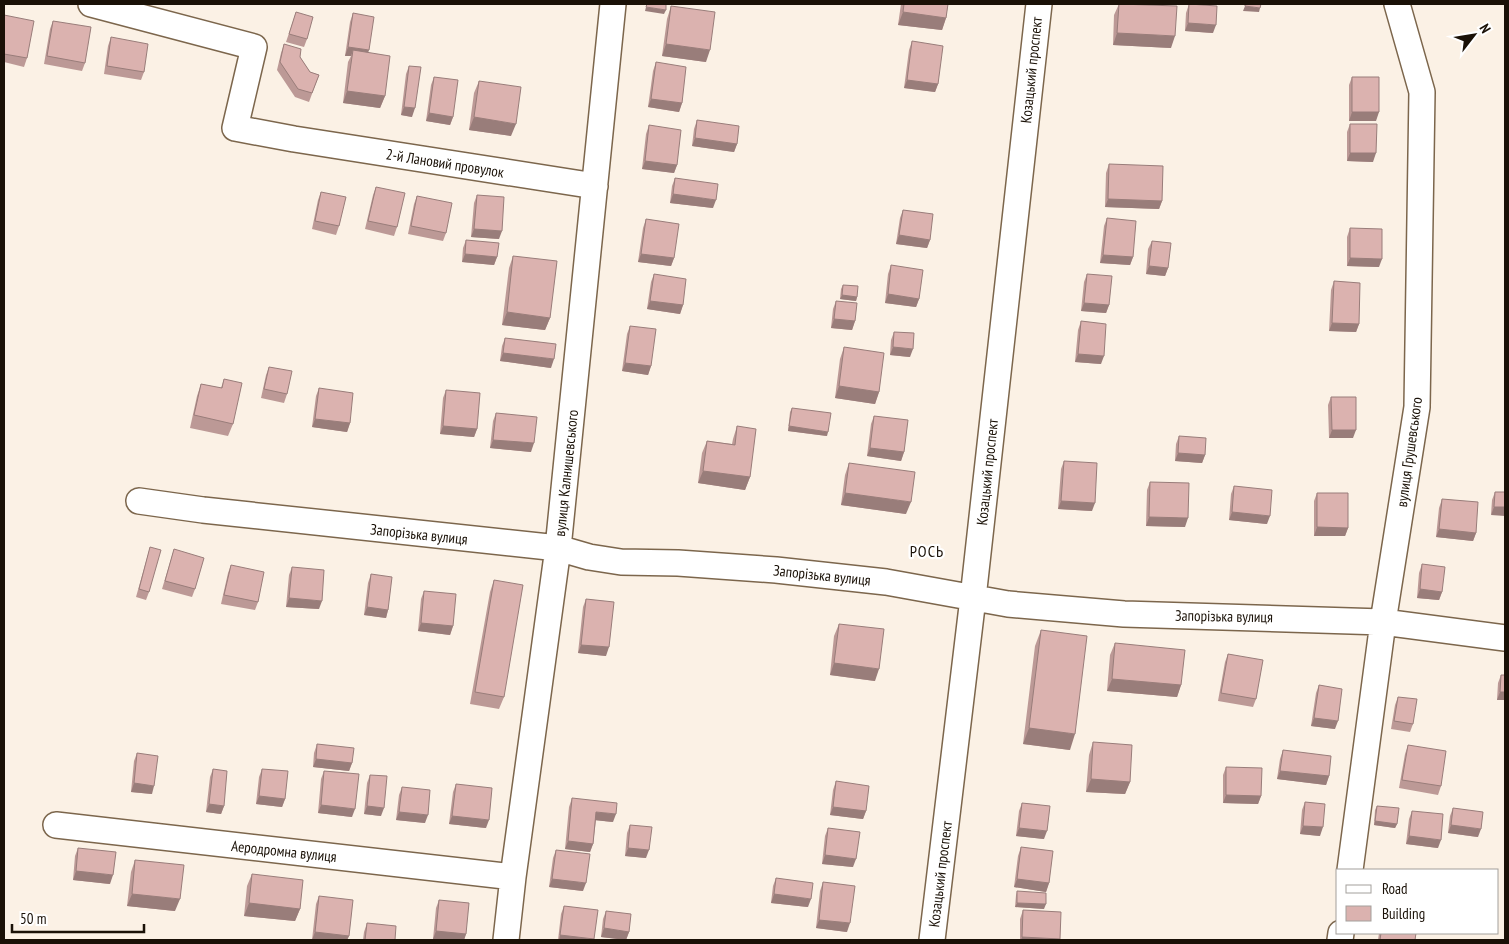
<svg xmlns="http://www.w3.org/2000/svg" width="1509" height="944" font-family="'PT Sans Narrow',sans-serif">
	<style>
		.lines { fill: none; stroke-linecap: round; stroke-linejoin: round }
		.minor-casing { stroke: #7c664c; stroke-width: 28 }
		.minor { stroke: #fff; stroke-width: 25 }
		.wall { fill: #bc9996 }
		.shaded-wall { fill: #997d7a }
		.building { fill: #dbb2af; stroke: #997d7a }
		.labels { text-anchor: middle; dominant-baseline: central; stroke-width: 4.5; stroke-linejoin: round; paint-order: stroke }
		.street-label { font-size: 15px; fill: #1a1107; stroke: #fff }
		.neighbourhood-label { font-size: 16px; letter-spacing: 1px; fill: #1a1107; stroke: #fff }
	</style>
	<rect width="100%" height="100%" fill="#fbf1e5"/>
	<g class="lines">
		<defs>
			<path id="minor" d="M91 4 254 47 235 128 294 139 595 186
				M139 501 203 510 558 548 589 557 621 562 678 563 776 570 886 582 1008 604 1124 614 1383 622 1505 638
				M56 825 513 877
				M1350 870 1383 622 1417 407 1422 92 1397 4
				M506 940 513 877 558 548 613 4
				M932 940 973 598 1039 4
				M1340 940 1341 933"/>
		</defs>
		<use href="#minor" class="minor-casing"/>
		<use href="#minor" class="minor"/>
	</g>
	<path class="wall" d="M901 4H948L946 18 942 30 898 25Z
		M1119 4 1171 48 1113 45 1114 15Z
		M1189 4 1213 33 1185 31 1186 13Z
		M671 6 706 62 662 56 667 19Z
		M296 12 307 39 304 47 286 42Z
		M353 13 385 96 380 108 343 103 348 62 351 56H345L350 22Z
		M4 15 27 58 24 67 4 62Z
		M53 21 85 63 82 71 44 64 50 29Z
		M111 37 144 72 141 80 104 74 108 46Z
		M912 41 938 84 935 92 904 88 909 50Z
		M284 44 300 57 310 72 319 75 309 102 295 97 277 70 281 53Z
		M656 62 682 103 679 112 648 107 653 71Z
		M409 66 412 117 401 115 406 74Z
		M434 77 453 117 450 125 426 121 431 85Z
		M1352 77 1376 121H1349V85Z
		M479 81 511 136 469 130 474 93Z
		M697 120 737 144 734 152 692 146 694 129Z
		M1350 124 1373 162 1347 161V132Z
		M649 125 677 165 674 173 642 169 646 134Z
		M1109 164 1162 201 1159 209 1105 207 1106 173Z
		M675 178 713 208 670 203 672 186Z
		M376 187 397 227 394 236 365 229 373 195Z
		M321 192 339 226 336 235 312 229 318 200Z
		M477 195 499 239 471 237 474 203Z
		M417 196 446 233 443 241 408 234 414 204Z
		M903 210 930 240 927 248 896 244 900 218Z
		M1107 218 1133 257 1130 265 1100 263 1104 226Z
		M646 219 674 258 671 266 638 262 643 228Z
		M1350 228 1379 267 1347 266V237Z
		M466 240 497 257 494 265 462 262 463 248Z
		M1152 241 1168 268 1165 276 1146 274 1148 249Z
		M513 256 550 318 545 330 502 325 509 268Z
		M891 265 919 299 916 307 885 303 888 274Z
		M654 274 683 305 680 314 647 309 651 282Z
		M1087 274 1109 305 1106 313 1081 311 1084 282Z
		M1334 281 1359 324 1356 332 1329 331 1331 290Z
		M843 285 857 297 856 301 840 299 841 289Z
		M836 301 855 321 852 330 831 328 833 309Z
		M1081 321 1101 364 1075 362 1078 330Z
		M630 326 651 366 648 375 622 371 627 334Z
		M894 332 910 357 890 355 891 340Z
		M505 338 551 368 500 361 502 346Z
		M844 347 879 392 875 404 835 398 840 359Z
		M269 367 287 394 284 403 261 398 266 375Z
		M224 379 233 424 228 436 190 428 197 396 201 384 221 388Z
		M319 388 350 423 347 432 312 427 316 396Z
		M446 390 477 429 474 437 440 434 443 398Z
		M1331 397 1353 438H1329L1328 405Z
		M792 408 827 436 788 431 790 412Z
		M496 413 531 452 490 448 493 421Z
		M874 416 904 452 901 461 867 456 871 424Z
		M737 426 750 477 745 490 698 483 702 453 707 441 732 444 733 439Z
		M1179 436 1205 455 1202 463 1175 461 1176 444Z
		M1064 461 1092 511 1058 509 1061 469Z
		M849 463 906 514 841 505 845 475Z
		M1150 482 1185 527 1146 526 1147 490Z
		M1234 486 1267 524 1229 520 1231 494Z
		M1495 492H1505L1491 515 1492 500Z
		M1317 493 1348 528 1345 536H1314V501Z
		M1442 499 1476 533 1473 541 1436 537 1439 508Z
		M150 547 149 592 146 600 136 597Z
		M174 549 195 589 192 597 162 589Z
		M1422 564 1442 592 1439 600 1417 598 1419 573Z
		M231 565 258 602 255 610 221 604 228 573Z
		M292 567 319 609 286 607 289 575Z
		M371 574 388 610 386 618 364 615 368 583Z
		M494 580 504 697 499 709 470 704 490 592Z
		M424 591 453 626 450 635 418 631 421 599Z
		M586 599 606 656 578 653 583 607Z
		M839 624 875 681 830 675 834 636Z
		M1041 630 1070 750 1023 744 1035 646Z
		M1115 643 1181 685 1177 697 1107 691 1110 655Z
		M1228 654 1256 699 1253 707 1218 701 1225 662Z
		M1501 675 1505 700H1497L1498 683Z
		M1319 685 1335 729 1311 726 1316 693Z
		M1398 697 1413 724 1410 732 1391 729 1395 705Z
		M1093 742 1130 782 1125 794 1086 792 1089 755Z
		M317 744 352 763 349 771 313 767 314 753Z
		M1408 745 1441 786 1438 795 1399 788 1405 754Z
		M1283 750 1329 776 1326 785 1277 779 1280 759Z
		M137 753 152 794 131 792 134 761Z
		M1226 767 1261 796 1258 804 1223 803V775Z
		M213 769 224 806 221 814 206 812 210 777Z
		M262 769 285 799 282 807 256 804 259 777Z
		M324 771 352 817 318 813 321 779Z
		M370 775 381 816 364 814 367 783Z
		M836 781 866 811 863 819 830 815 833 790Z
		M456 784 486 828 449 824 453 792Z
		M402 787 425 823 396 820 399 795Z
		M572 798 613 822 596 820 593 844 590 852 565 849 569 807Z
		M1305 802 1320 836 1300 834 1302 810Z
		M1022 803 1044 839 1016 836 1019 811Z
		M1377 806 1397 824 1395 828 1374 825 1375 810Z
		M1453 808 1478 837 1448 833 1450 816Z
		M1412 811 1438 848 1406 844 1409 819Z
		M630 825 646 858 625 856 627 833Z
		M828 828 853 867 822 864 825 836Z
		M1021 847 1049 883 1046 892 1014 887 1018 856Z
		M78 848 110 884 73 880 75 856Z
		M556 850 583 891 549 887 553 858Z
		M135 860 175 911 127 906 131 872Z
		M252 874 300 909 295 921 244 916 247 886Z
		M776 878 808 907 771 903 773 886Z
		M823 882 847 932 816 928 820 891Z
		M1017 891 1044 909 1015 907 1016 895Z
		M319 896 349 936 347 940H312L316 904Z
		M439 900 466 934 464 940H442L433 939 436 908Z
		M564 906 594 940H558L561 914Z
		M1023 910 1060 939V940H1020V919Z
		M606 911 629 932 626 940 601 937 603 919Z
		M367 923 395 940H363L364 932Z
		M1379 933H1416L1415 940H1378Z"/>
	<path class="shaded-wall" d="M1245 6 1260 8 1259 12 1243 11Z
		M646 7 666 10 664 14 645 11Z
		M903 12 946 18 942 30 898 25Z
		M1188 23 1216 25 1213 33 1185 31Z
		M1117 33 1175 36 1171 48 1113 45Z
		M666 44 710 50 706 62 662 56Z
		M348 47 369 50 366 59 353 50 351 56H345Z
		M907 80 938 84 935 92 904 88Z
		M347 91 385 96 380 108 343 103Z
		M651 99 682 103 679 112 648 107Z
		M404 107 415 108 412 117 401 115Z
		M1352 112H1379L1376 121H1349Z
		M429 113 453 117 450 125 426 121Z
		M474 117 516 124 511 136 469 130Z
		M695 138 737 144 734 152 692 146Z
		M1350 153H1376L1373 162 1347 161Z
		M645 161 677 165 674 173 642 169Z
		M673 194 716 200 713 208 670 203Z
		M1108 199 1162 201 1159 209 1105 207Z
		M474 229 502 231 499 239 471 237Z
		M899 235 930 240 927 248 896 244Z
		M465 254 497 257 494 265 462 262Z
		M641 254 674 258 671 266 638 262Z
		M1103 255 1133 257 1130 265 1100 263Z
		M1350 258 1382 259 1379 267 1347 266Z
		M1149 266 1168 268 1165 276 1146 274Z
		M888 294 919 299 916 307 885 303Z
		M842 295 857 297 856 301 840 299Z
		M650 301 683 305 680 314 647 309Z
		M1084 303 1109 305 1106 313 1081 311Z
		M507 312 550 318 545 330 502 325Z
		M834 319 855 321 852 330 831 328Z
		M1332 323 1359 324 1356 332 1329 331Z
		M893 347 913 349 910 357 890 355Z
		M503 353 554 359 551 368 500 361Z
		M1078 354 1104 356 1101 364 1075 362Z
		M625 363 651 366 648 375 622 371Z
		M839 386 879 392 875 404 835 398Z
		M315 419 350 423 347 432 312 427Z
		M443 426 477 429 474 437 440 434Z
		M789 426 828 432 827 436 788 431Z
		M1332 430H1356L1353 438H1329Z
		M493 440 534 443 531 452 490 448Z
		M870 448 904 452 901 461 867 456Z
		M1178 453 1205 455 1202 463 1175 461Z
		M703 471 750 477 745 490 698 483Z
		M845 493 911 502 906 514 841 505Z
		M1061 501 1095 503 1092 511 1058 509Z
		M1494 507H1505V516L1491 515Z
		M1232 512 1270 516 1267 524 1229 520Z
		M1149 517 1188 518 1185 527 1146 526Z
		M1317 527 1348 528 1345 536H1314Z
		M1439 529 1476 533 1473 541 1436 537Z
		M1420 589 1442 592 1439 600 1417 598Z
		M289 598 322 601 319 609 286 607Z
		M367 607 388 610 386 618 364 615Z
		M421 623 453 626 450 635 418 631Z
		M581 645 609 647 606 656 578 653Z
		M834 663 879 669 875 681 830 675Z
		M1112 679 1181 685 1177 697 1107 691Z
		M1500 692H1505V700H1497Z
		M1314 718 1338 721 1335 729 1311 726Z
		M1029 728 1075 734 1070 750 1023 744Z
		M316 759 352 763 349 771 313 767Z
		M1280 771 1329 776 1326 785 1277 779Z
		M1091 779 1130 782 1125 794 1086 792Z
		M134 783 154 786 152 794 131 792Z
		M1226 795 1261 796 1258 804 1223 803Z
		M259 796 285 799 282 807 256 804Z
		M209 804 224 806 221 814 206 812Z
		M321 805 355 809 352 817 318 813Z
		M367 806 384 808 381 816 364 814Z
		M833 807 866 811 863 819 830 815Z
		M399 812 428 815 425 823 396 820Z
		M596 812 616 814 613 822 593 820Z
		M452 816 489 820 486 828 449 824Z
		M1375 821 1397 824 1395 828 1374 825Z
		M1451 825 1481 829 1478 837 1448 833Z
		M1303 826 1323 827 1320 836 1300 834Z
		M1019 828 1047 831 1044 839 1016 836Z
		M1409 836 1441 840 1438 848 1406 844Z
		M568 841 593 844 590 852 565 849Z
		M628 848 649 850 646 858 625 856Z
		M825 855 856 859 853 867 822 864Z
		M76 871 113 875 110 884 73 880Z
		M552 879 586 883 583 891 549 887Z
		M1017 879 1049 883 1046 892 1014 887Z
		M132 894 180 899 175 911 127 906Z
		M774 894 811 899 808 907 771 903Z
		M249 903 300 909 295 921 244 916Z
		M1017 903 1046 904 1044 909 1015 907Z
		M819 920 850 923 847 932 816 928Z
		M604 928 629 932 626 940 601 937Z
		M436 931 466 934 464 940H442L433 939Z
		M315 932 349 936 347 940H312Z
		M560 935 594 939V940H559Z
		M1022 937 1060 939V940H1021Z"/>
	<path class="building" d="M647 4H666V10L646 7Z
		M904 4H948L946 18 903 12Z
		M1119 4 1177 6 1175 36 1117 33Z
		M1189 4 1217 6 1216 25 1188 23Z
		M1245 4H1261L1260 8 1245 6Z
		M671 6 715 12 710 50 666 44Z
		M296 12 313 17 307 39 289 34Z
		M353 13 374 17 369 50 348 47Z
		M4 15 34 21 27 58 4 54Z
		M53 21 91 27 85 63 47 56Z
		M111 37 148 44 144 72 107 66Z
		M912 41 943 46 938 84 907 80Z
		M284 44 301 49 300 57 310 72 319 75 312 93 298 89 280 62Z
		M353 50 390 56 385 96 347 91Z
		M656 62 686 67 682 103 651 99Z
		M409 66 421 67 415 108 404 107Z
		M434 77 458 80 453 117 429 113Z
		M1352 77H1379V112H1352Z
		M479 81 521 87 516 124 474 117Z
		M697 120 739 126 737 144 695 138Z
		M1350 124H1377L1376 153H1350Z
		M649 125 681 130 677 165 645 161Z
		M1109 164 1163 166 1162 201 1108 199Z
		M675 178 718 184 716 200 673 194Z
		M376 187 405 193 397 227 368 221Z
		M321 192 346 197 339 226 315 221Z
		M477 195 504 197 502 231 474 229Z
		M417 196 452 203 446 233 411 226Z
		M903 210 933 214 930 240 899 235Z
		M1107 218 1136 221 1133 257 1103 255Z
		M646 219 679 224 674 258 641 254Z
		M1350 228 1382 229V259L1350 258Z
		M466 240 499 243 497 257 465 254Z
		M1152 241 1171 243 1168 268 1149 266Z
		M513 256 557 261 550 318 507 312Z
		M891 265 923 270 919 299 888 294Z
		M654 274 686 279 683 305 650 301Z
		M1087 274 1112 276 1109 305 1084 303Z
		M1334 281 1360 283 1359 324 1332 323Z
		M843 285 858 286 857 297 842 295Z
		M836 301 857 303 855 321 834 319Z
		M1081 321 1106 324 1104 356 1078 354Z
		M630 326 656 329 651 366 625 363Z
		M894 332 914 333 913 349 893 347Z
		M505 338 556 344 554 359 503 353Z
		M844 347 884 353 879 392 839 386Z
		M269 367 292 371 287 394 264 389Z
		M224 379 242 383 233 424 194 415 201 384 222 388Z
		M319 388 353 393 350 423 315 419Z
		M446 390 480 393 477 429 443 426Z
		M1331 397H1356V430H1332Z
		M792 408 831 413 828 432 789 426Z
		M496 413 537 417 534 443 493 440Z
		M874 416 908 420 904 452 870 448Z
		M737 426 756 429 750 477 703 471 707 441 735 445Z
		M1179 436 1206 438 1205 455 1178 453Z
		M1064 461 1097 463 1095 503 1061 501Z
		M849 463 915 472 911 502 845 493Z
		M1150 482 1189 483 1188 518 1149 517Z
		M1234 486 1272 490 1270 516 1232 512Z
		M1495 492H1505V507H1494Z
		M1317 493H1348V528L1317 527Z
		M1442 499 1478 502 1476 533 1439 529Z
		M150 547 161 550 149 592 139 589Z
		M174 549 204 558 195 589 165 581Z
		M1422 564 1445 567 1442 592 1420 589Z
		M231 565 264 572 258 602 224 595Z
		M292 567 324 570 322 601 289 598Z
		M371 574 392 577 388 610 367 607Z
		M494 580 523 585 504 697 475 692Z
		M424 591 456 594 453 626 421 623Z
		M586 599 614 602 609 647 581 645Z
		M839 624 884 629 879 669 834 663Z
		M1041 630 1087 636 1075 734 1029 728Z
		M1115 643 1185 650 1181 685 1112 679Z
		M1228 654 1263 660 1256 699 1221 693Z
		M1501 675H1505V692H1500Z
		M1319 685 1342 689 1338 721 1314 718Z
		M1398 697 1417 699 1413 724 1394 721Z
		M1093 742 1132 745 1130 782 1091 779Z
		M317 744 354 748 352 763 316 759Z
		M1408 745 1446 751 1441 786 1402 780Z
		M1283 750 1331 756 1329 776 1280 771Z
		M137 753 158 756 154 786 134 783Z
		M1226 767 1262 768 1261 796 1226 795Z
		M213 769 227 771 224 806 209 804Z
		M262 769 288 771 285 799 259 796Z
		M324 771 359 774 355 809 321 805Z
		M370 775 387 776 384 808 367 806Z
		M836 781 869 786 866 811 833 807Z
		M456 784 492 788 489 820 452 816Z
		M402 787 430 790 428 815 399 812Z
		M572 798 617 803 616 814 596 812 593 844 568 841Z
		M1305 802 1325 804 1323 827 1303 826Z
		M1022 803 1050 806 1047 831 1019 828Z
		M1377 806 1399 808 1397 824 1375 821Z
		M1453 808 1483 812 1481 829 1451 825Z
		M1412 811 1443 814 1441 840 1409 836Z
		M630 825 652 827 649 850 628 848Z
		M828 828 860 832 856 859 825 855Z
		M1021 847 1053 851 1049 883 1017 879Z
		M78 848 116 852 113 875 76 871Z
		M556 850 590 854 586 883 552 879Z
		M135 860 184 865 180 899 132 894Z
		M252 874 303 880 300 909 249 903Z
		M776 878 813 883 811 899 774 894Z
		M823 882 855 886 850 923 819 920Z
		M1017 891 1046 893V904L1017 903Z
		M319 896 353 900 349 936 315 932Z
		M439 900 469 903 466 934 436 931Z
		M564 906 598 910 594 939 560 935Z
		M1023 910 1061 912 1060 939 1022 937Z
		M606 911 631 914 629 932 604 928Z
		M367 923 396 926 395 940H365Z
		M1381 933H1416L1415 940H1380Z"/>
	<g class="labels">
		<g class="street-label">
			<text transform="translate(1031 70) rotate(-84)">Козацький проспект</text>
			<text transform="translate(445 163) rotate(9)">2-й Лановий провулок</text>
			<text transform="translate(1409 452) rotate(-82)">вулиця Грушевського</text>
			<text transform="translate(987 472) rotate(-84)">Козацький проспект</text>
			<text transform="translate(566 473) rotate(-84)">вулиця Калнишевського</text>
			<text transform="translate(419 534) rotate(6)">Запорізька вулиця</text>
			<text transform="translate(822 575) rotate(6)">Запорізька вулиця</text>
			<text transform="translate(1224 616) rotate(1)">Запорізька вулиця</text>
			<text transform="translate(284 851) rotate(6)">Аеродромна вулиця</text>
			<text transform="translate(940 874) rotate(-83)">Козацький проспект</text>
		</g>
		<g class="neighbourhood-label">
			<text x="927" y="551">РОСЬ</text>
		</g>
	</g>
	<rect width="1509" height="944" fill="none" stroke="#1a1107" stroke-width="10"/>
	<rect x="1336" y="869" width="162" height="65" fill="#ffffff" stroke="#a3a09c"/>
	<rect x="1346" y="885" width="25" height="8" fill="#ffffff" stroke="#a3a09c"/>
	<text x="1382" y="894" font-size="15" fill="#1a1107">Road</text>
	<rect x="1346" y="906" width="25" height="15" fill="#dbb2af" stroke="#a3a09c"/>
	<text x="1382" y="919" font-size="15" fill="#1a1107">Building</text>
	<g transform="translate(1474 35) rotate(59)" stroke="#ffffff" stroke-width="4" paint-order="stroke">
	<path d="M0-4L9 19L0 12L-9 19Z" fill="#1a1107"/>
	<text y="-8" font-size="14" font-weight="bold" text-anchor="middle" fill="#1a1107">N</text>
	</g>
	<path d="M12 924v8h132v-8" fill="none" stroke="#1a1107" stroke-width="2.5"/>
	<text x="20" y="924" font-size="15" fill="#1a1107" stroke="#ffffff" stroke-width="4" paint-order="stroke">50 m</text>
</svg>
